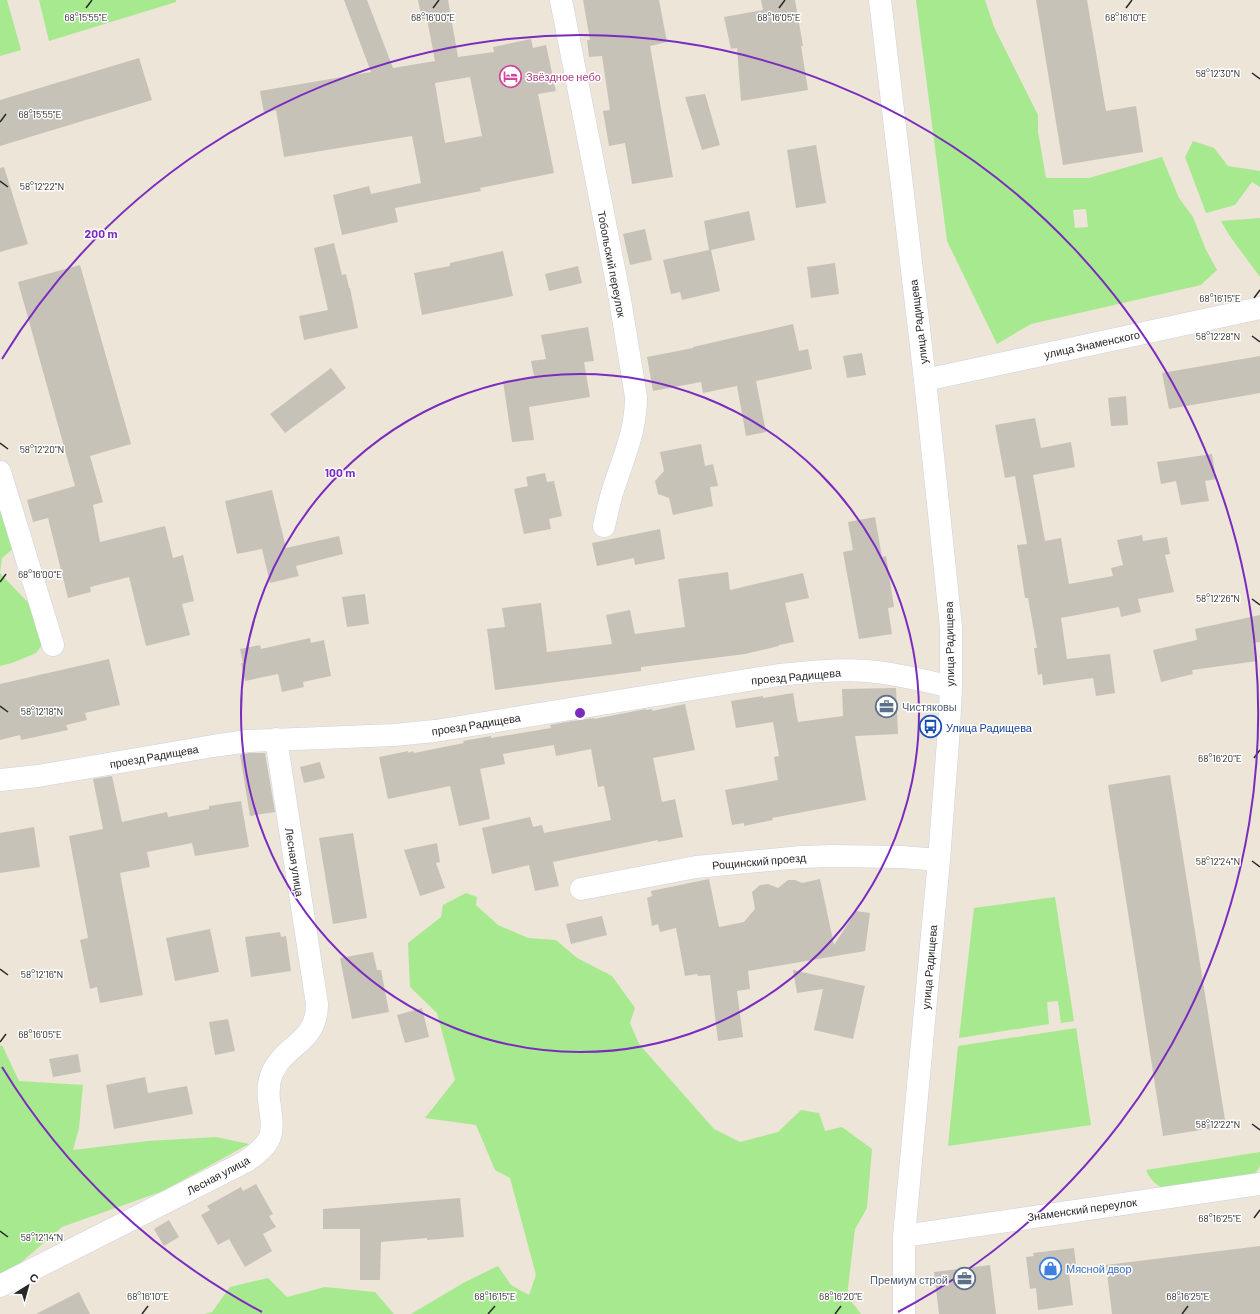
<svg xmlns="http://www.w3.org/2000/svg" width="1260" height="1314" font-family="Barlow,sans-serif">
	<style>
		.green { fill: #a7e98e; fill-rule: evenodd }
		.building { fill: #c7c2b8; fill-rule: evenodd }
		.lines { fill: none; stroke-linecap: round; stroke-linejoin: round }
		.street-casing { stroke: #cdd0e3; stroke-width: 23 }
		.secondary-casing { stroke: #cdd0e3; stroke-width: 23 }
		.street { stroke: #fff; stroke-width: 22 }
		.secondary { stroke: #fff; stroke-width: 22 }
		.ticks { fill: none; stroke: #282828; stroke-width: 1.5 }
		.ring { fill: none; stroke: #7b2cbf; stroke-width: 2 }
		.labels { text-anchor: middle; dominant-baseline: central; stroke-width: 3; stroke-linejoin: round; paint-order: stroke }
		.hotel-label { font-size: 11px; fill: #b23c85; stroke: #fff; text-anchor: start }
		.street-label { font-size: 11px; fill: #282828; stroke: #fff }
		.service-label { font-size: 11px; fill: #4e5e75; stroke: #fff; text-anchor: start }
		.transit-label { font-size: 11px; fill: #164399; stroke: #fff; text-anchor: start }
		.shop-label { font-size: 11px; fill: #366cbe; stroke: #fff; text-anchor: start }
		.ticks-label { font-size: 10px; text-anchor: middle; fill: #282828; stroke: #fff; stroke-width: 3; stroke-linejoin: round; paint-order: stroke }
		.centre { fill: #7b2cbf; stroke: #fff; stroke-width: 2 }
		.ring-label { font-size: 12px; text-anchor: middle; font-weight: bold; fill: #7b2cbf; stroke: #fff; stroke-width: 3; stroke-linejoin: round; paint-order: stroke }
	</style>
	<rect width="100%" height="100%" fill="#ece5d8"/>
	<path class="green" d="M0 0H7L21 50 0 56Z
		M39 0H176V2L49 41Z
		M916 0H985L994 27 1038 115V132L1046 178H1089L1162 157 1179 198 1193 217 1206 250 1217 270 1201 285 1031 324 997 344 947 241ZM1086 209 1088 227 1075 228 1073 210Z
		M1193 141 1214 148 1228 166 1260 171V187L1252 182 1235 205 1206 213 1185 157Z
		M1260 218V277L1229 235 1221 221Z
		M0 511 2 512 14 548 2 558 0 573 34 609 45 641 36 653 12 663 0 666Z
		M466 893 477 897 476 905 498 925 528 938 556 940 577 958 612 976 635 1008 630 1023 639 1044 714 1129 740 1142 778 1132 801 1110 819 1113 825 1131 842 1127 872 1149 867 1208 855 1229 847 1296 861 1314H411L465 1282 498 1266 511 1285 529 1295 536 1275 510 1178 495 1170 476 1125 425 1118 455 1080 437 1013 410 987 408 943 441 917 443 905Z
		M1055 897 1074 1021 1061 1023 1058 1001 1047 1002 1049 1024 959 1038 974 908Z
		M1076 1028 1091 1125 948 1146 958 1046Z
		M2 1045 19 1081 83 1085 79 1128 73 1150 148 1141 216 1137 249 1144 163 1191 62 1227 18 1265 0 1274V1046Z
		M1260 1152V1166L1256 1173 1162 1188C1154 1183 1150 1179 1146 1170Z
		M268 1278 287 1297 325 1287 375 1292 394 1314H204L212 1312 230 1287Z"/>
	<path class="building" d="M344 0H367L393 68 435 61 427 19H422L418 0H448L458 57 494 52 493 47 531 39 533 48 546 45 556 91 538 94 554 173 480 188 481 191 395 208 398 222 342 235 333 195 369 186 371 194 421 183 412 136 284 157 276 110 264 113 260 91 371 72ZM470 77 482 136 445 143 435 83Z
		M583 0H659L667 42 650 46 673 177 632 184 625 143 609 146 603 111 610 110 602 56 589 57 587 40H590Z
		M761 0H795L803 46H801L808 90 741 101 737 48 731 49 724 17 763 10Z
		M1036 0H1087L1106 111 1136 106 1143 152 1063 165Z
		M139 58 152 100 0 146V100Z
		M705 94 720 145 702 150 685 97Z
		M816 145 826 203 796 208 787 150Z
		M4 167 28 244 0 252V168Z
		M749 211 755 240 711 250 720 291 682 300 680 292 671 294 663 260 709 250 704 221Z
		M645 229 652 260 630 265 623 234Z
		M334 243 342 275 346 274 349 288H350L358 328 304 340 299 316 328 310 314 248Z
		M503 251 513 296 422 315 414 273 450 266V263Z
		M835 263 839 294 811 298 807 267Z
		M80 265 131 444 90 456 103 502 93 505 100 542 165 526 173 558 183 555 194 601 182 604 190 635 146 646 129 577 90 587 91 592 68 598 48 518 33 522 27 500 75 486 18 282Z
		M578 266 582 283 549 291 545 274Z
		M793 324 799 351 808 349 812 369 756 381 766 432 746 436 737 386 703 393 701 382 653 391 647 357 693 348V347Z
		M588 327 594 361 584 362 590 397 529 407 534 440 512 442 503 381 534 376 531 361 546 359 541 335Z
		M862 353 866 375 847 378 843 356Z
		M1260 356V393L1169 409 1162 373Z
		M331 368 346 388 285 433 270 414Z
		M1126 396 1128 425 1111 426 1108 398Z
		M1035 418 1041 448 1071 442 1075 467 1033 475 1045 541 1061 538 1069 584 1113 576 1111 568 1123 565 1117 540 1142 535 1143 541 1167 537 1170 554 1165 555 1174 592 1138 599 1141 612 1121 617 1119 607 1061 618 1067 659 1110 654 1115 693 1096 696 1093 678 1043 685 1042 674 1038 675 1034 648H1037L1028 598H1025L1017 545 1027 544 1015 476 1005 478 995 425Z
		M701 444 705 466 713 464 718 486 710 487 713 506 673 515 669 498 658 494 655 481 664 471 660 452Z
		M1212 454 1216 479 1205 481 1209 501 1181 505 1176 481 1161 484 1157 462Z
		M545 473 547 482 554 481 562 516 549 519 551 529 524 534 514 489 528 486 526 477Z
		M272 490 286 548 339 536 343 554 296 566 299 576 270 583 262 549 237 554 225 501Z
		M875 517 882 557 886 556 894 607 888 608 892 634 859 639 843 552 853 550 848 522Z
		M660 529 665 559 635 565 634 558 597 566 592 543Z
		M728 572 730 590 803 573 809 598 785 603 794 642 779 645V646L745 654 641 667V671L495 690 487 629 505 627 502 608 541 603 547 652 612 644 606 615 630 610 635 634 685 627 678 579Z
		M365 594 369 624 347 627 342 597Z
		M1260 615V642L1253 643 1257 661 1192 670 1193 674 1161 682 1153 650 1197 640 1195 629Z
		M310 638 311 643 324 640 331 676 303 682 304 687 282 692 278 674 245 681 241 663H243L240 649 260 645 261 649Z
		M109 659 120 705 85 713 87 720 66 725 68 730 21 740 20 735 0 740V684Z
		M896 688 898 734 855 736 866 800 772 818 773 820 744 826V823L732 825 725 790 778 780 774 757 779 756 773 722 736 728 731 701 763 696V698L793 693 798 722 843 716 842 689Z
		M685 704 695 750 653 758 662 802 675 799 683 837 658 842V840L553 862 559 886 535 891 529 865 492 874 482 828 530 817 533 827 542 825 544 833 611 820 604 786 598 787 591 749 556 756 554 745 503 754 505 764 480 769 490 819 459 826 450 786 388 799 379 757 408 751V753L413 751 414 753 464 743 463 741 491 736V738L551 728 550 725 572 721 594 718V719L646 709V710L652 709V711Z
		M249 753H265L275 812 250 816 240 755Z
		M320 762 325 778 304 783 300 767Z
		M1170 775 1226 1126 1163 1136 1108 785Z
		M112 776 122 822 167 812 168 817 209 809V806L241 801 249 847 195 856 192 843 147 852 150 867 120 873 143 995 100 1003 97 987 90 989 80 940 88 938 69 836 103 829 93 779Z
		M34 827 40 867 0 873V833Z
		M353 833 367 918 333 924 319 838Z
		M437 843 440 862 436 863 445 888 420 896 404 850Z
		M709 879 719 927 744 922 755 909 752 892 760 885 768 884 778 888 788 880H795L802 883 820 879 834 945 856 911 870 913 865 951 748 971 750 989 737 991 743 1037 718 1041 710 975 698 976 697 974 685 976 676 928 660 932 658 924 652 926 647 898 652 896 651 891Z
		M602 916 607 935 571 944 566 924Z
		M210 929 219 972 175 981 166 938Z
		M280 932 281 937 286 936 291 971 251 977 245 937Z
		M373 952 377 970H381L389 1012 352 1019 340 958Z
		M793 970 865 986 853 1039 814 1030 823 989 797 993Z
		M422 1008 429 1037 405 1043 397 1015Z
		M228 1019 235 1051 215 1055 209 1022Z
		M78 1054 81 1072 53 1077 49 1059Z
		M145 1077 148 1093 187 1086 193 1114 114 1129 106 1085Z
		M256 1184 273 1214 269 1216 276 1227 263 1234 272 1251 245 1267 229 1239 218 1245 201 1215 210 1210 207 1206 241 1187 243 1191Z
		M460 1198 464 1237 427 1240V1238L381 1242 380 1280H360V1229H323V1209Z
		M169 1220 179 1237 164 1246 154 1229Z
		M1260 1246V1314H1112L1106 1265Z
		M1074 1248 1077 1273 1069 1274 1073 1305 1038 1310 1036 1288 1030 1289 1026 1257 1034 1256 1033 1253Z
		M990 1265 996 1314H939L934 1272Z
		M79 1292 90 1314H36Z"/>
	<g class="lines">
		<defs>
			<path id="street" d="M561 0 619 294 636 397C636 432 623 458 613 490 609 502 607 514 604 526
				M0 472 53 645
				M0 780 38 776 213 746 248 741 394 735 435 731 779 675C808 672 837 669 866 671 894 673 923 680 951 687
				M581 889 696 867 801 857 832 856 902 857 939 860
				M904 1236 1260 1184
				M0 1286 245 1162C275 1141 274 1135 269 1100 268 1090 268 1083 272 1073 285 1044 317 1043 317 1004L276 739
				M904 1314V1236L939 860 949 728 951 687V627L925 380"/>
			<path id="secondary" d="M880 0 925 380 1260 308"/>
		</defs>
		<use href="#street" class="street-casing"/>
		<use href="#secondary" class="secondary-casing"/>
		<use href="#street" class="street"/>
		<use href="#secondary" class="secondary"/>
	</g>
	<path class="ticks" d="M86 8 92 0M433 8 439 0M779 8 785 0M1126 8 1132 0M1252 73 1260 79M0 122 6 114M0 181 8 187M1254 298 1260 290M1252 336 1260 342M0 443 8 449M0 582 6 574M1252 599 1260 605M0 706 8 712M1254 758 1260 750M1252 861 1260 867M0 969 8 975M0 1042 6 1034M1252 1124 1260 1130M1254 1218 1260 1210M0 1231 8 1237M142 1314 148 1306M488 1314 495 1306M835 1314 841 1306M1182 1314 1188 1306"/>
	<g class="ring">
		<circle cx="580" cy="713" r="339"/>
		<path d="M262 1312A678 678 0 0 1 2 1067M2 359A678 678 0 1 1 898 1312"/>
	</g>
	<defs>
		<symbol id="hotel-ring" viewBox="-11 -11 22 22"><circle r="9.5" fill="#fff" stroke="#d1479c" stroke-width="1.5"/><path d="M-6-4.5h1.5V1H6V5H4.5V3h-9V5H-6ZM-4 0a1.8 1.8 0 1 1 3.6 0ZM.5 0V-2.5h3Q6-2.5 6 0Z" fill="#d1479c"/></symbol>
		<symbol id="office-ring" viewBox="-11 -11 22 22"><circle r="9.5" fill="#fff" stroke="#5c6f8a" stroke-width="1.5"/><path d="M-6-3h4V-5.5h4V-3h4V5H-6ZM-1-4.5V-3h2v-1.5ZM-6 0V1H6V0Z" fill="#5c6f8a"/></symbol>
		<symbol id="bus-ring" viewBox="-11 -11 22 22"><circle r="9.5" fill="#fff" stroke="#1a4fb4" stroke-width="1.5"/><path d="M-5-6H5V4H4V6H2V4H-2V6H-4V4H-5ZM-3.5-4V0h7V-4ZM-3.5 1.2v1.5H-2V1.2ZM2 1.2v1.5H3.5V1.2Z" fill="#1a4fb4"/></symbol>
		<symbol id="shop-ring" viewBox="-11 -11 22 22"><circle r="9.5" fill="#fff" stroke="#3f7fe0" stroke-width="1.5"/><path d="M-5-2.5h2.3a2.7 3.5 0 0 1 5.4 0H5L5.5 6h-11ZM-1.5-2.5h3a1.5 2.3 0 0 0-3 0Z" fill="#3f7fe0"/></symbol>
	</defs>
	<g fill-rule="evenodd">
		<use href="#hotel-ring" x="498" y="64" width="25" height="25"/>
		<use href="#office-ring" x="874" y="694" width="25" height="25"/>
		<use href="#bus-ring" x="918" y="714" width="25" height="25"/>
		<use href="#shop-ring" x="1038" y="1256" width="25" height="25"/>
		<use href="#office-ring" x="952" y="1266" width="25" height="25"/>
	</g>
	<g class="labels">
		<g class="hotel-label">
			<text x="526" y="76">Звёздное небо</text>
		</g>
		<g class="street-label">
			<text transform="translate(612 264) rotate(79)">Тобольский переулок</text>
			<text transform="translate(918 322) rotate(-97)">улица Радищева</text>
			<text transform="translate(1092 344) rotate(-12)">улица Знаменского</text>
			<text transform="translate(949 644) rotate(-91)">улица Радищева</text>
			<text transform="translate(796 676) rotate(-5)">проезд Радищева</text>
			<text transform="translate(476 724) rotate(-9)">проезд Радищева</text>
			<text transform="translate(154 756) rotate(-10)">проезд Радищева</text>
			<text transform="translate(759 861) rotate(-5)">Рощинский проезд</text>
			<text transform="translate(295 862) rotate(81)">Лесная улица</text>
			<text transform="translate(929 967) rotate(-85)">улица Радищева</text>
			<text transform="translate(218 1175) rotate(-28)">Лесная улица</text>
			<text transform="translate(1082 1209) rotate(-8)">Знаменский переулок</text>
		</g>
		<g class="service-label">
			<text x="902" y="706">Чистяковы</text>
			<text x="948" y="1279" text-anchor="end">Премиум строй</text>
		</g>
		<g class="transit-label">
			<text x="946" y="727">Улица Радищева</text>
		</g>
		<g class="shop-label">
			<text x="1066" y="1268">Мясной двор</text>
		</g>
	</g>
	<g class="ticks-label">
		<text x="86" y="21">68°15'55"E</text>
		<text x="433" y="21">68°16'00"E</text>
		<text x="779" y="21">68°16'05"E</text>
		<text x="1126" y="21">68°16'10"E</text>
		<text x="1218" y="77">58°12'30"N</text>
		<text x="40" y="118">68°15'55"E</text>
		<text x="42" y="190">58°12'22"N</text>
		<text x="1220" y="302">68°16'15"E</text>
		<text x="1218" y="340">58°12'28"N</text>
		<text x="42" y="453">58°12'20"N</text>
		<text x="40" y="578">68°16'00"E</text>
		<text x="1218" y="602">58°12'26"N</text>
		<text x="42" y="715">58°12'18"N</text>
		<text x="1220" y="762">68°16'20"E</text>
		<text x="1218" y="865">58°12'24"N</text>
		<text x="42" y="978">58°12'16"N</text>
		<text x="40" y="1038">68°16'05"E</text>
		<text x="1218" y="1128">58°12'22"N</text>
		<text x="1220" y="1222">68°16'25"E</text>
		<text x="42" y="1241">58°12'14"N</text>
		<text x="148" y="1300">68°16'10"E</text>
		<text x="495" y="1300">68°16'15"E</text>
		<text x="841" y="1300">68°16'20"E</text>
		<text x="1188" y="1300">68°16'25"E</text>
	</g>
	<circle cx="580" cy="713" r="6" class="centre"/>
	<g class="ring-label">
		<text x="101" y="238">200 m</text>
		<text x="340" y="477">100 m</text>
	</g>
	<g transform="translate(28 1286) rotate(37)" stroke="#ffffff" stroke-width="3" paint-order="stroke">
	<path d="M0-3L7 15L0 10L-7 15Z" fill="#282828"/>
	<text y="-6" font-size="11" font-weight="bold" text-anchor="middle" fill="#282828">С</text>
	</g>
</svg>
